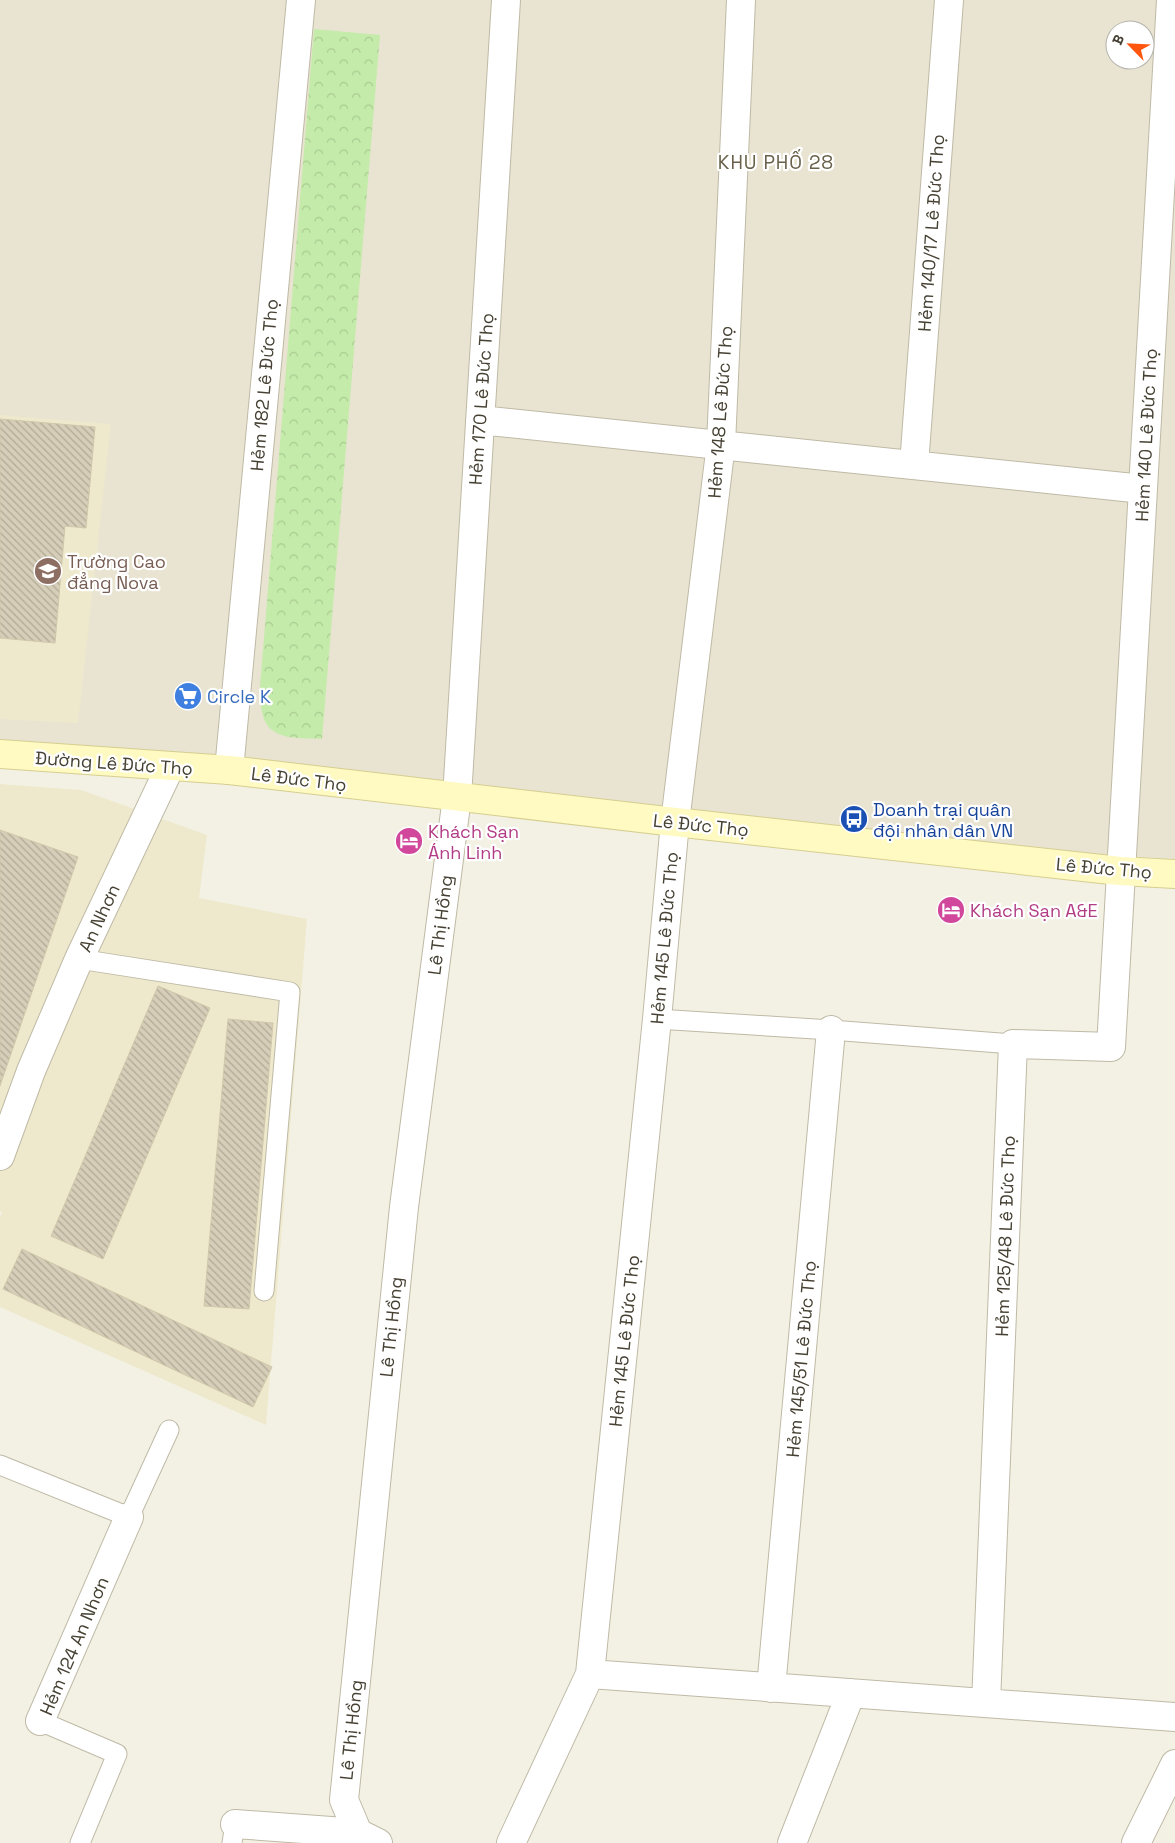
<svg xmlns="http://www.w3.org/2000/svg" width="1175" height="1843" font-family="'Space Grotesk',sans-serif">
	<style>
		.residential { fill: #e8e4d1; fill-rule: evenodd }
		.education { fill: #eee9cc }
		.park { fill: url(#park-crowns) }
		.building { fill: url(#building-back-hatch); stroke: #d1c7ab }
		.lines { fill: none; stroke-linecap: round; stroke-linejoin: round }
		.lane-casing { stroke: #bfbaa6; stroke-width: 21 }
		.street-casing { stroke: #bfbaa6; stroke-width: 30 }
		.secondary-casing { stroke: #d6ce90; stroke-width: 30 }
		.lane { stroke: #fff; stroke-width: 19 }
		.street { stroke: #fff; stroke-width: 28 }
		.secondary { stroke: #fff9c2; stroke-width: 28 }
		.labels { text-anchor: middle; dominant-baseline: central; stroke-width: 4.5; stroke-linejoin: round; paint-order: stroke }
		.street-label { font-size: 18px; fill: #464133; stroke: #fff }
		.education-label { font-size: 18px; fill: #785e54; stroke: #fff; text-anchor: start }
		.shop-label { font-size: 18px; fill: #366cbe; stroke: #fff; text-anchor: start }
		.transit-label { font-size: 18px; fill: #164399; stroke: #fff; text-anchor: start }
		.hotel-label { font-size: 18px; fill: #b23c85; stroke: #fff; text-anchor: start }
		.neighbourhood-label { font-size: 19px; letter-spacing: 1px; fill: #69614a; stroke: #fff }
	</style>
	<defs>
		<pattern id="park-crowns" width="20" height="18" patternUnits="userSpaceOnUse" patternTransform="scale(1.25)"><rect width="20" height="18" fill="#c4eba9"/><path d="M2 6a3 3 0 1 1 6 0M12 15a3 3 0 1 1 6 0" fill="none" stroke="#aacb92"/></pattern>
		<pattern id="building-back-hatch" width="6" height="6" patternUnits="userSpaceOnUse" patternTransform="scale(1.25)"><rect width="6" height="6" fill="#d6ceb8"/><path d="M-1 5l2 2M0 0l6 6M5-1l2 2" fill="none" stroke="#afa996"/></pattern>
	</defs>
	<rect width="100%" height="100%" fill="#f3f1e4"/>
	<path class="residential" d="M0 0H1175V859L795 835 0 755ZM1115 30H1145V60H1115Z"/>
	<path class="education" d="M0 415 111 424 78 723 0 719Z
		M0 784 81 790 207 835 199 898 307 919 266 1425 0 1307V1217L2 1212 0 1211Z"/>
	<path class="park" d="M314 29 380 35 322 739C303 738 272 741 264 719 262 713 261 706 259 699Z"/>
	<path class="building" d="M0 419 95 427 86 528 65 526 55 643 0 638Z
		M0 830 78 857 0 1086Z
		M158 986 210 1008 103 1259 51 1236Z
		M228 1019 273 1023 249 1309 204 1306Z
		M22 1249 272 1367 253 1407 3 1289Z"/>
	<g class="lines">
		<defs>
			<path id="lane" d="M79 959 290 992 264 1291
				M657 1019 831 1030 1013 1044
				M0 1465 129 1517 169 1430
				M40 1721 117 1754 80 1843
				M232 1843 235 1824"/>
			<path id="street" d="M480 420 1143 489
				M914 465 949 0
				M229 770 301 0
				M0 1156 31 1071 79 959 170 767
				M590 1674 1175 1717
				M771 1688 831 1030
				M986 1703 1013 1044 1111 1047 1171 0
				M40 1721 129 1517
				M235 1824 358 1833
				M378 1843 358 1833 344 1800 404 1207 457 797 506 0
				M511 1843 590 1674 657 1019 675 822 721 444 741 0
				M792 1843 851 1693
				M1136 1843 1175 1764"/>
			<path id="secondary" d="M0 754 229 770 675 822 1120 871 1175 874"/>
		</defs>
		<use href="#lane" class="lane-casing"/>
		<use href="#street" class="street-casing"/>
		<use href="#secondary" class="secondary-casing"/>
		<use href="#lane" class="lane"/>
		<use href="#street" class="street"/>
		<use href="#secondary" class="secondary"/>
	</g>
	<defs>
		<symbol id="university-disc" viewBox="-11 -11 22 22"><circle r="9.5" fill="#8d6e63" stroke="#fff"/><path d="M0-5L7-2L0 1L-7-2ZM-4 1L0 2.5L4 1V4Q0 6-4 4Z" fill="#fff"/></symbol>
		<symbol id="supermarket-disc" viewBox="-11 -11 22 22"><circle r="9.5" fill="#3f7fe0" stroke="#fff"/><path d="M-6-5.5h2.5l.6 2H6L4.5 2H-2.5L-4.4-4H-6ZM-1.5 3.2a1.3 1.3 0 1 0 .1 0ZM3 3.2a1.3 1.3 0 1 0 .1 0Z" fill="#fff"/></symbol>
		<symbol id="bus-disc" viewBox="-11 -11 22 22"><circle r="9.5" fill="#1a4fb4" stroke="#fff"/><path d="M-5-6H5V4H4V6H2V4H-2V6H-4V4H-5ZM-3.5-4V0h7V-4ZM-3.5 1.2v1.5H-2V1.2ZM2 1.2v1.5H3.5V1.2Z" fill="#fff"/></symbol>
		<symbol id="hotel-disc" viewBox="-11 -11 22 22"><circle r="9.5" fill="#d1479c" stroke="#fff"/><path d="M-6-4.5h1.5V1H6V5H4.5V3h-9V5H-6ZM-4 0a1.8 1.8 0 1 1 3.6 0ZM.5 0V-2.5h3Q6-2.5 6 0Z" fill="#fff"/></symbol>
	</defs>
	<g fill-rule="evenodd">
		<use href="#university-disc" x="32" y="555" width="32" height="32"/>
		<use href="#supermarket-disc" x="172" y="680" width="32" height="32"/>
		<use href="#bus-disc" x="838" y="803" width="32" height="32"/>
		<use href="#hotel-disc" x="393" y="825" width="32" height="32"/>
		<use href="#hotel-disc" x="935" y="894" width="32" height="32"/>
	</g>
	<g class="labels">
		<g class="street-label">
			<text transform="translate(931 233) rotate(-86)">Hẻm 140/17 Lê Đức Thọ</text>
			<text transform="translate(264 385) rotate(-85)">Hẻm 182 Lê Đức Thọ</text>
			<text transform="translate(481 399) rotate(-86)">Hẻm 170 Lê Đức Thọ</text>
			<text transform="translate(720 412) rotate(-86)">Hẻm 148 Lê Đức Thọ</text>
			<text transform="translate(1146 435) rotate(-87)">Hẻm 140 Lê Đức Thọ</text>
			<text transform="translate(114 763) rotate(4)">Đường Lê Đức Thọ</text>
			<text transform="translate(299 779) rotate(7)">Lê Đức Thọ</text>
			<text transform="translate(701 825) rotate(6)">Lê Đức Thọ</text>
			<text transform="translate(1104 868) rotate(5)">Lê Đức Thọ</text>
			<text transform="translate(99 918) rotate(-65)">An Nhơn</text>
			<text transform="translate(440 925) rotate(-83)">Lê Thị Hồng</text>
			<text transform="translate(664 938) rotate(-85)">Hẻm 145 Lê Đức Thọ</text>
			<text transform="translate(1005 1236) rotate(-88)">Hẻm 125/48 Lê Đức Thọ</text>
			<text transform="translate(391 1327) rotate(-84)">Lê Thị Hồng</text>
			<text transform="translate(624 1341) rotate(-84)">Hẻm 145 Lê Đức Thọ</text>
			<text transform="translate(801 1359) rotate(-85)">Hẻm 145/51 Lê Đức Thọ</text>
			<text transform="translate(74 1646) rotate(-67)">Hẻm 124 An Nhơn</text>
			<text transform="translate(351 1730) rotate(-84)">Lê Thị Hồng</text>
		</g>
		<g class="education-label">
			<text x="67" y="561">Trường Cao<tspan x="67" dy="21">đẳng Nova</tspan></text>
		</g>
		<g class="shop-label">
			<text x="207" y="696">Circle K</text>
		</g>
		<g class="transit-label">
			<text x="873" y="809">Doanh trại quân<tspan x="873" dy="21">đội nhân dân VN</tspan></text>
		</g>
		<g class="hotel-label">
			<text x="428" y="831">Khách Sạn<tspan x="428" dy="21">Ánh Linh</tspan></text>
			<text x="970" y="910">Khách Sạn A&amp;E</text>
		</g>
		<g class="neighbourhood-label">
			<text x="776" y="162">KHU PHỐ 28</text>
		</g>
	</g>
	<g transform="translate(1130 45) rotate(294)"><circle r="24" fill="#ffffff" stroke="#b5b3ad"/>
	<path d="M0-4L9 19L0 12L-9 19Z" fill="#ff550f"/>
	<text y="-8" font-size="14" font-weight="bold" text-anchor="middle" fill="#464133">B</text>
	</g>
</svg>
